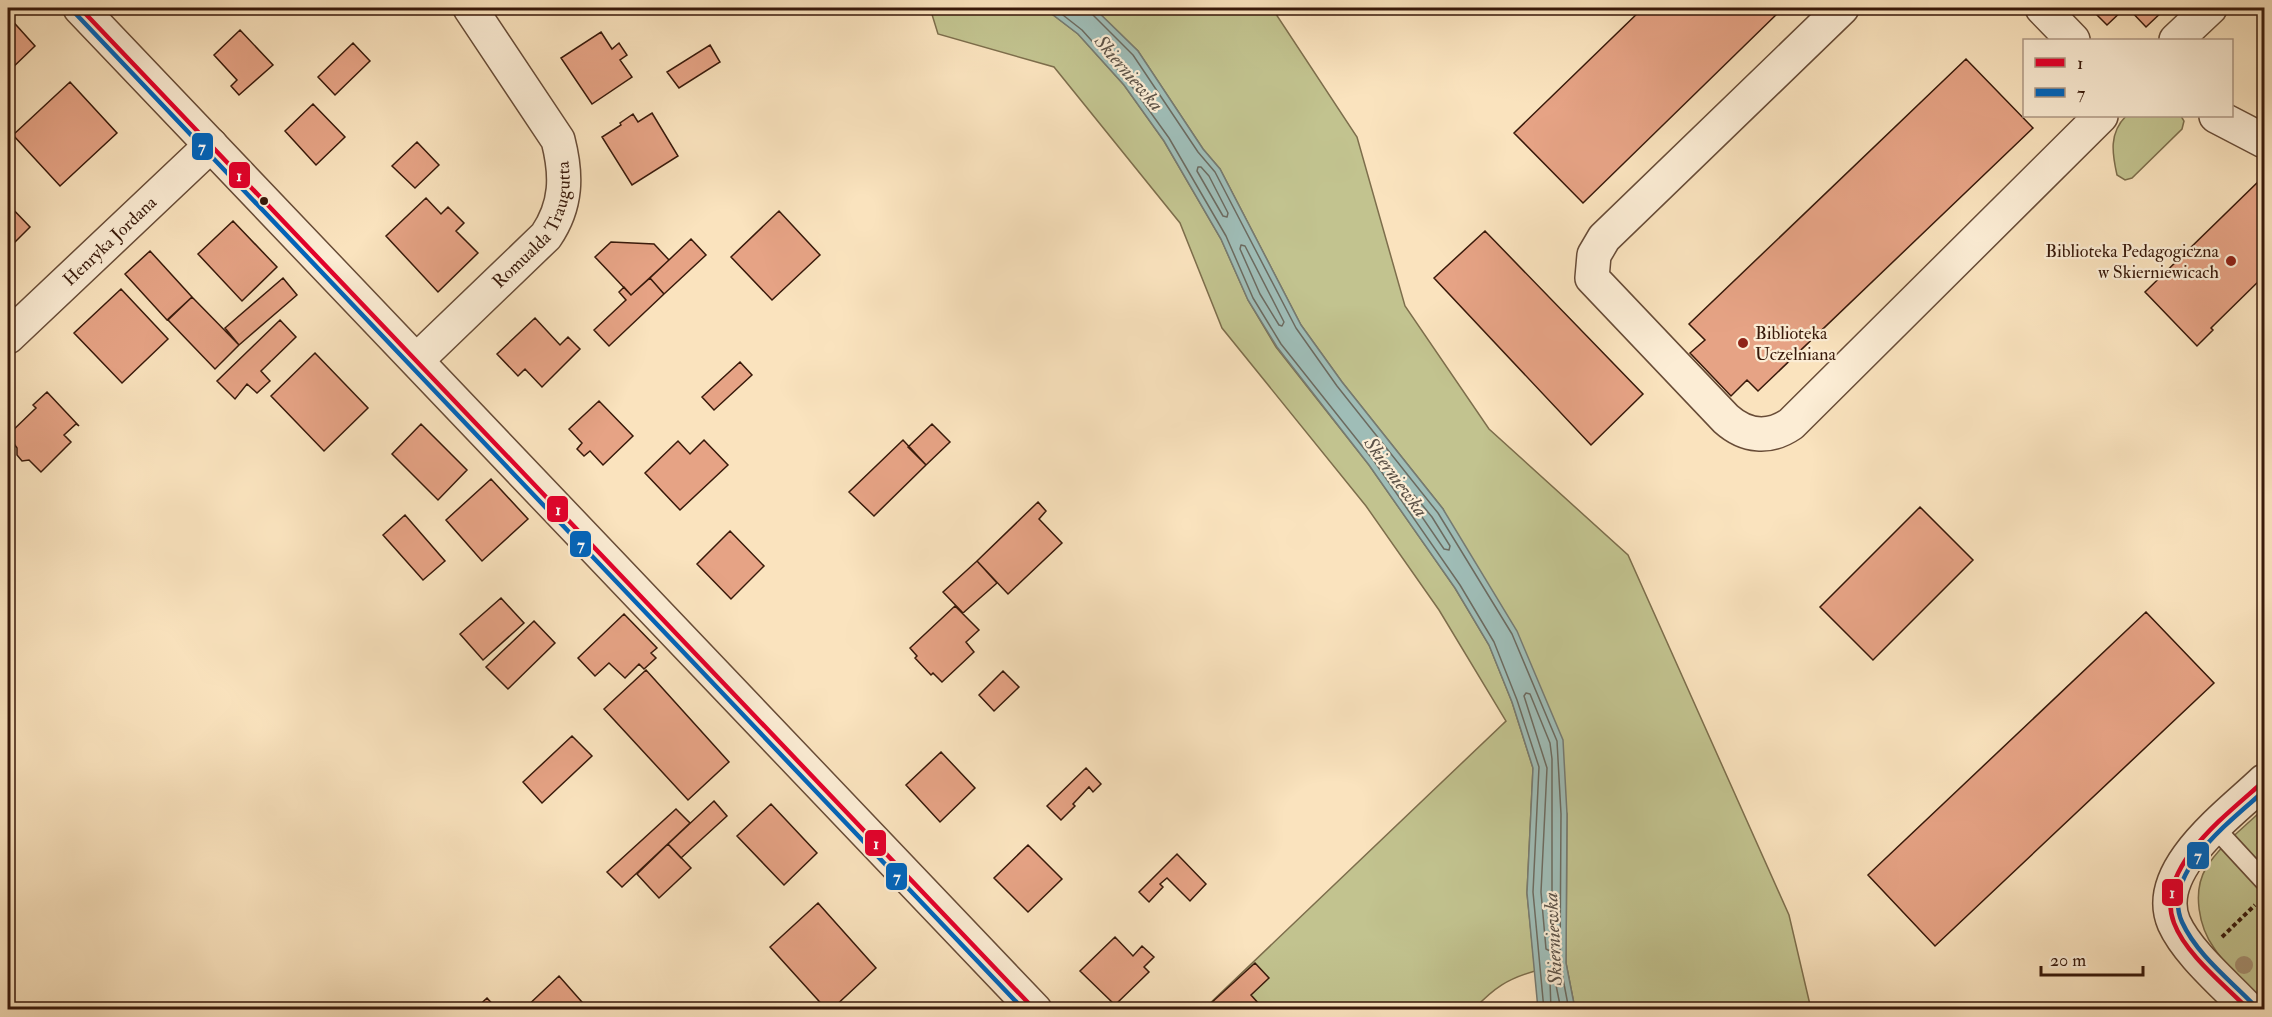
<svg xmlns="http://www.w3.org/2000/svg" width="2272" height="1017" font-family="'IM FELL Double Pica',serif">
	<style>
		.green { fill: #c2c38f; stroke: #7d6e4c; stroke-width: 1.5 }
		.water { fill: #9fbdb7; stroke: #767b72; stroke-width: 1.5 }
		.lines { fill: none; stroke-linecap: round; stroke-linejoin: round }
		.shore { stroke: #6c6b60; stroke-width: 1.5 }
		.building { fill: #e6a385; stroke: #38190a; stroke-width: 1.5 }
		.service-casing { stroke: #684c37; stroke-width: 21 }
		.minor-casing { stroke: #684c37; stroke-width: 36 }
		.tertiary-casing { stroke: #684c37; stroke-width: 36 }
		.path { stroke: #38190a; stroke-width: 4; stroke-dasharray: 4.5 3; stroke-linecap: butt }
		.service { stroke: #fcedd5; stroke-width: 18 }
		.minor { stroke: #fcedd5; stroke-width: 33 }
		.tertiary { stroke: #fcedd5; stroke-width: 33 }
		.bus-1-casing { stroke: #fcedd5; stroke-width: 9 }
		.bus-2-casing { stroke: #fcedd5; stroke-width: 9 }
		.bus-1 { stroke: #e4002b; stroke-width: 4.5 }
		.bus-2 { stroke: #0065bd; stroke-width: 4.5 }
		.tree { fill: #a69071 }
		.bus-dot { fill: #38190a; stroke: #fcedd5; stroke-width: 2 }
		.poi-dot { fill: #8f2418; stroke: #fcedd5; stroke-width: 2 }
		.labels { text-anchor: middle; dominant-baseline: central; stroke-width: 4.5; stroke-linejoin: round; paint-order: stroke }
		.street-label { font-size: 18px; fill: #38190a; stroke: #fcedd5 }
		.poi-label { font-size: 18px; fill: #38190a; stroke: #fcedd5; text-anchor: end }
		.water-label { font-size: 20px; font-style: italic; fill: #5c5247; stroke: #fcedd5 }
		.line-badge { stroke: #fcedd5; stroke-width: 2 }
		.badge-label { font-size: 16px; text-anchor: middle; font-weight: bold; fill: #fff }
	</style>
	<rect width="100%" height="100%" fill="#fae3be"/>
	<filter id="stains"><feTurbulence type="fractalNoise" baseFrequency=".00333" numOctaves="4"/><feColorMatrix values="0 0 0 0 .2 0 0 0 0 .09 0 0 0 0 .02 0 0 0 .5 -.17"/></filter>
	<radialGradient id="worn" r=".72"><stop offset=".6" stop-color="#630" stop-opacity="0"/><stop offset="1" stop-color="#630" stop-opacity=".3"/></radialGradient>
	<path class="green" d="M930 8H1044L1078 34 1124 85 1164 141 1221 239 1248 300 1276 347 1369 465 1455 588 1489 645 1512 702 1533 768 1527 893 1535 971C1507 979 1494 988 1474 1009H1204L1506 721 1439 610 1366 506 1222 328 1180 223 1054 67 938 34Z
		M1094 8H1272L1357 137 1405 306 1489 429 1628 555 1789 915 1811 1009H1575L1566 963 1567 814 1443 509 1342 382 1301 325 1220 169 1203 149 1138 51Z
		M2126 116H2181L2184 121 2182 129 2132 178 2125 180 2117 175C2112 153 2109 133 2126 116Z
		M2264 808V1003C2248 985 2227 968 2214 948 2199 927 2192 892 2206 868 2220 845 2245 827 2264 808Z"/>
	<path class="water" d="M1044 8H1094L1138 51 1203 149 1220 169 1301 325 1342 382 1443 509 1517 631 1563 740 1567 814 1566 963 1575 1009H1538L1527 893 1533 768 1512 702 1489 645 1455 588 1369 465 1277 347 1248 300 1221 239 1164 141 1124 85 1078 34Z"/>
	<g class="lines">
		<path class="shore" d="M1054 8 1082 30 1128 81 1169 138 1226 236 1253 298 1281 344 1374 461 1460 585 1494 642 1517 700 1539 767 1533 892 1544 1010
			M1091 8 1092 14 1133 55 1198 152 1215 172 1296 328 1337 386 1438 513 1512 634 1557 741 1561 814 1560 963 1569 1010
			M1198 167H1201L1209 176 1228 213 1227 217 1223 216 1197 171Z
			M1241 245 1245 246 1284 322 1282 326 1279 325 1260 294 1240 249Z
			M1410 494 1414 495 1432 517 1450 546 1449 550 1444 549 1409 498Z
			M1526 693 1530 694 1550 743 1552 759V948L1550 951 1546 949 1541 892 1547 768 1524 696Z
			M1551 1010 1550 981 1553 978 1555 980 1561 1010"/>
	</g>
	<path class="building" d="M1643 8H1783L1583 203 1514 133Z
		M2090 8H2125L2107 25Z
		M2128 8H2166L2146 27Z
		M8 16 35 46 8 72Z
		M240 30 273 65 239 95 231 86 237 80 214 55Z
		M601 32 612 49 619 43 627 55 620 60 632 77 592 104 561 58Z
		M353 43 370 61 335 95 318 77Z
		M710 45 720 62 679 88 667 72Z
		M1966 59 2033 128 1758 391 1747 380 1731 396 1690 353 1705 340 1689 324Z
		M70 82 117 133 60 186 13 135Z
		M313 104 345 137 316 165 285 131Z
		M652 113 678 156 632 185 602 137 621 125 620 123 633 114 638 122Z
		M417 142 439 165 415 188 392 166Z
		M2263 177 2264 276 2211 328 2213 330 2197 346 2145 292Z
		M426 198 441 214 448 207 464 223 456 231 478 253 438 292 386 236Z
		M8 204 30 227 8 249Z
		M779 211 820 255 772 300 731 257Z
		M233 221 277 267 242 301 198 254Z
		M1485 231 1643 394 1591 445 1434 278Z
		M691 239 706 255 664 294 650 278Z
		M611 242 654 244 669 260 631 295 595 257Z
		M150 251 192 297 167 320 125 274Z
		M283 278 297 295 239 345 225 328Z
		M650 278 664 294 609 346 594 330 626 300 619 292 624 287 631 295Z
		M121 289 168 339 122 383 74 333Z
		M192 297 239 345 215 369 168 320Z
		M535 318 560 345 568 337 580 349 542 387 525 369 518 376 497 354Z
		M280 320 296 337 261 371 270 381 257 393 247 384 235 399 217 381Z
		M315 353 368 408 324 451 271 396Z
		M740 362 752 375 714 410 702 397Z
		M47 392 79 426 76 424 64 435 71 442 41 472 29 460 22 461 17 455V448L8 435 36 408 33 405Z
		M599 401 633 436 603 465 590 451 584 456 577 449 582 443 569 429Z
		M421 424 467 470 438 500 392 454Z
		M932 424 950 442 926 465 908 447Z
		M704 440 728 465 680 510 645 473 678 441 690 454Z
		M903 440 926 465 874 516 849 492Z
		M491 479 528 519 482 561 446 520Z
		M1038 502 1046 511 1039 519 1062 543 1008 594 977 561Z
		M1920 507 1973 560 1873 660 1820 607Z
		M405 515 445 561 423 580 383 535Z
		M730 531 764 566 731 599 697 564Z
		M977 561 997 583 963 613 943 592Z
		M501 598 524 623 483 660 460 634Z
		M955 606 979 630 966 642 974 652 942 682 933 673 931 675 915 658 917 656 910 648Z
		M2146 612 2214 683 1935 946 1868 875Z
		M624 614 657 648 651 653 656 658 644 669 639 664 625 678 609 663 595 676 578 658Z
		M534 621 555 643 508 689 486 667Z
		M646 670 729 762 688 800 604 709Z
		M1003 671 1019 687 994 711 979 695Z
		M572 736 592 756 542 803 523 782Z
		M941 752 975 788 940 822 906 785Z
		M1086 768 1101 784 1093 792 1089 787 1073 804 1075 806 1061 820 1047 806Z
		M714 801 727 816 681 858 668 844Z
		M771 804 817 853 784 885 737 836Z
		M676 809 690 823 622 887 607 872Z
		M668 844 691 868 659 898 637 874Z
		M1028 845 1062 879 1028 912 994 878Z
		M1177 854 1206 884 1190 901 1167 878 1160 884 1163 887 1149 902 1139 892Z
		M818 903 876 968 831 1010H827L770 947Z
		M1115 937 1133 956 1142 946 1154 957 1144 967 1149 972 1115 1005 1080 971Z
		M1255 963 1269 978 1251 995 1260 1005 1256 1010H1240L1238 1007 1235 1010H1215L1210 1004Z
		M559 976 589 1010H523Z
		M487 998 498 1010H474Z"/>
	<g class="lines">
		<defs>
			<path id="service" d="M2215 828 2264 881"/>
			<g id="minor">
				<path d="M1842 8 1604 238 1594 255 1592 278 1726 419C1746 437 1769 439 1791 424L2101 116"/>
				<path d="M2042 8 2073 40"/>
				<path d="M2176 40 2210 8"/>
				<path d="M2216 116 2264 141"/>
				<path id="s1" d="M8 337 211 145"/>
				<path id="s2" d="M417 360 546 236C567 205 567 175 558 140L470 8"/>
			</g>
			<path id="tertiary" d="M80 8 1035 1010
				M2249 1010C2226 985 2188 954 2174 923 2151 870 2231 813 2264 781"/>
		</defs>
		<use href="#service" class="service-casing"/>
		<use href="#minor" class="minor-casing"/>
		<use href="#tertiary" class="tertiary-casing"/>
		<path class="path" d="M2222 937 2255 905"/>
		<use href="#service" class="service"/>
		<use href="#minor" class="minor"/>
		<use href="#tertiary" class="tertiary"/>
		<defs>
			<path id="bus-1" d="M80 8 1035 1010
				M2249 1010C2225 985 2186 955 2174 923 2153 868 2229 813 2264 781"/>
			<path id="bus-2" d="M75 13 1024 1010
				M2254 1005C2230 980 2197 955 2182 922 2160 873 2233 819 2264 791"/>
		</defs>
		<use href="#bus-1" class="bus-1-casing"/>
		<use href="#bus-2" class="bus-2-casing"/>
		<use href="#bus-1" class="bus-1"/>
		<use href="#bus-2" class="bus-2"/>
	</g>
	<circle class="tree" cx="2244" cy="965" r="9"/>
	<circle class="bus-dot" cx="264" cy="201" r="5"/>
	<g class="poi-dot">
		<circle cx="2231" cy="261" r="6"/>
		<circle cx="1743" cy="343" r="6"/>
	</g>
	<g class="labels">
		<g class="street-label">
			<text stroke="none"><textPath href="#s2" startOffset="183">Romualda Traugutta</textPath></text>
			<text stroke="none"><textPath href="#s1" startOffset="140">Henryka Jordana</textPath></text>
		</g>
		<g class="poi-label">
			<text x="2219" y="251">Biblioteka Pedagogiczna<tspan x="2219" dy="21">w Skierniewicach</tspan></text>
			<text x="1755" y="333" text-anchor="start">Biblioteka<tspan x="1755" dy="21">Uczelniana</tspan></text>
		</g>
		<g class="water-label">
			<text transform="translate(1129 73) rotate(49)">Skierniewka</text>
			<text transform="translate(1396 477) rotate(54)">Skierniewka</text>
			<text transform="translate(1553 939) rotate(-93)">Skierniewka</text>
		</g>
	</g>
	<g class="line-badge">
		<rect x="191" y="132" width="23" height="29" rx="6" fill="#0065bd"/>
		<rect x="228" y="161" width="23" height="28" rx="6" fill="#e4002b"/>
		<rect x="546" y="495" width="23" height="28" rx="6" fill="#e4002b"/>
		<rect x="569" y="530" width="23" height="28" rx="6" fill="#0065bd"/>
		<rect x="864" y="829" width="23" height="28" rx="6" fill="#e4002b"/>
		<rect x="2186" y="841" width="24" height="29" rx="6" fill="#0065bd"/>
		<rect x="885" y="862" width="23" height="29" rx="6" fill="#0065bd"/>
		<rect x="2161" y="878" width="23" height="29" rx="6" fill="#e4002b"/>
	</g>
	<g class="badge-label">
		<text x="202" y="152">7</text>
		<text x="239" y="181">1</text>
		<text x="558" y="515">1</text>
		<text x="581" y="550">7</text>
		<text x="876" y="849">1</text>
		<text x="2198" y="861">7</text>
		<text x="897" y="882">7</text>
		<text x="2172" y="898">1</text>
	</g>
	<rect width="2272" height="1017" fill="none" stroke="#fae3be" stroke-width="30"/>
	<rect x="9" y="9" width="2254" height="999" fill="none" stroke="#38190a" stroke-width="3"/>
	<rect x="15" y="15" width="2242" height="987" fill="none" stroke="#38190a" stroke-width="1.5"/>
	<rect x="2023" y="39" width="210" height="78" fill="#fcedd5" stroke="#ae9884" stroke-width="1.5"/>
	<rect x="2035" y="58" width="30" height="9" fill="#e4002b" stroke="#ae9884" stroke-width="1.5"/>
	<text x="2077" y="69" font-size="18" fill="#38190a">1</text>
	<rect x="2035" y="88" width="30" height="9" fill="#0065bd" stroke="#ae9884" stroke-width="1.5"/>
	<text x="2077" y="99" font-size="18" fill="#38190a">7</text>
	<path d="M2041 966v9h102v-9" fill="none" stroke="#38190a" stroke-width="3"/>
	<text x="2050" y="966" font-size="18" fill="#38190a" stroke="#fcedd5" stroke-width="4.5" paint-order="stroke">20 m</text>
	<rect width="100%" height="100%" filter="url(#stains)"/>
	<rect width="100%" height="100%" fill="url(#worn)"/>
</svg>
